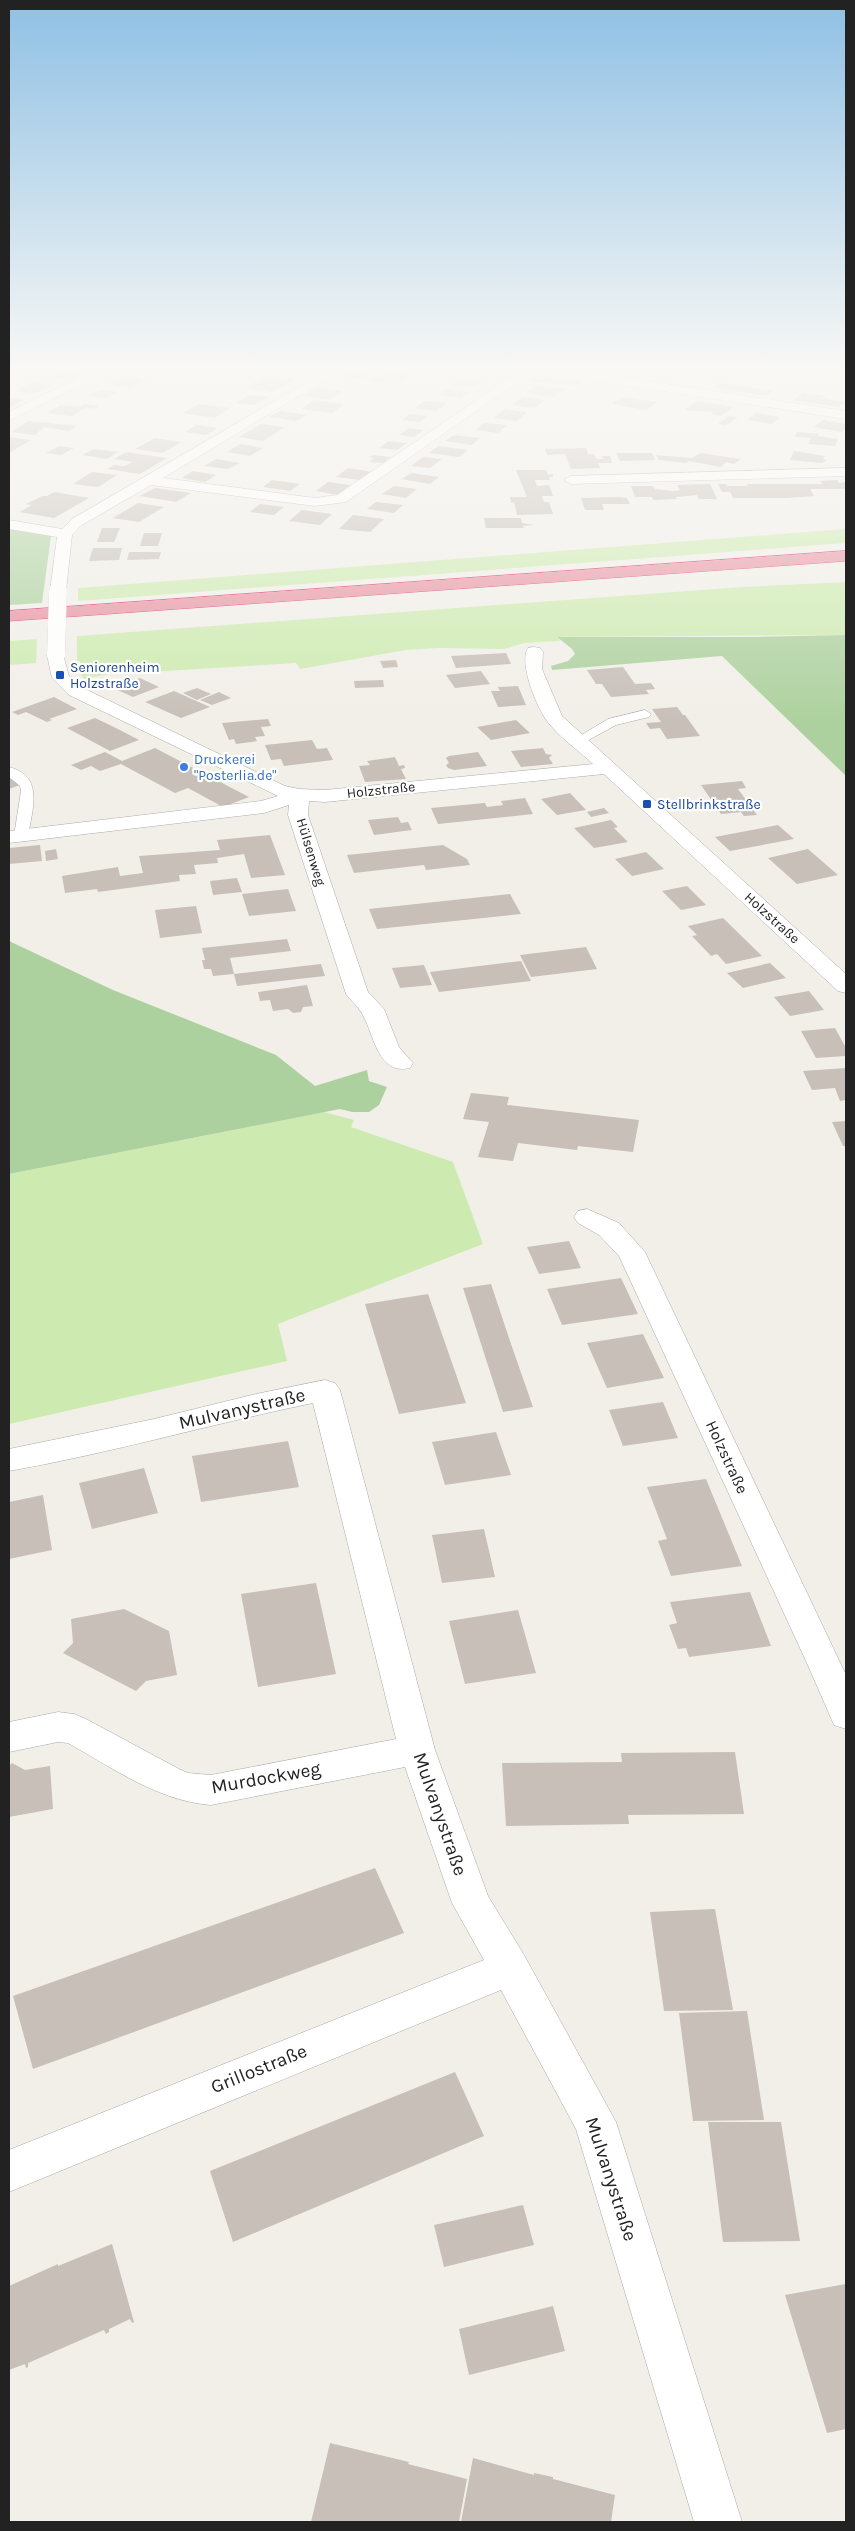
<svg xmlns="http://www.w3.org/2000/svg" width="855" height="2531" font-family="Karla,sans-serif">
	<style>
		.grass { fill: #cdebb0 }
		.forest { fill: #add19e }
		.building { fill: #c7bfb8 }
		.lines { fill: none; stroke-linecap: round; stroke-linejoin: round }
		.lane-casing { stroke: #a9a9a9; stroke-width: 1 }
		.street-casing { stroke: #a9a9a9; stroke-width: 1 }
		.highway-casing { stroke: #dc2a67; stroke-width: 1 }
		.lane { fill: #fff; fill-rule: evenodd }
		.street { fill: #fff; fill-rule: evenodd }
		.highway { fill: #e892a2; fill-rule: evenodd }
		.street-bridge-casing { stroke: #a9a9a9; stroke-width: 18; stroke-linecap: butt }
		.street-bridge { stroke: #fff; stroke-width: 18 }
		.transit-dot { fill: #1a4fb4; stroke: #fff; stroke-width: 2 }
		.shop-dot { fill: #3f7fe0; stroke: #fff; stroke-width: 2 }
		.labels { text-anchor: middle; dominant-baseline: central; stroke-width: 4.5; stroke-linejoin: round; paint-order: stroke }
		.far-transit-label { font-size: 14px; fill: #164399; stroke: #fff; text-anchor: start }
		.far-shop-label { font-size: 14px; fill: #366cbe; stroke: #fff; text-anchor: start }
		.far-street-label { font-size: 14px; fill: #222; stroke: #fff }
		.street-label { font-size: 16px; fill: #222; stroke: #fff }
		.near-street-label { font-size: 19px; fill: #222; stroke: #fff }
	</style>
	<rect width="100%" height="100%" fill="#f2efe9"/>
	<path class="grass" d="M846 529V543L78 601V588Z
		M846 582V635L557 637 560 641 524 643 504 649 438 648 406 650 300 669 296 663 132 673 127 670 84 679 80 674V661H77V636L742 587Z
		M37 639 36 663 9 665V641Z
		M324 1112 354 1120 351 1127 453 1162 483 1244 278 1324 287 1361 9 1424V1174Z"/>
	<path class="forest" d="M9 529 51 536 42 603 9 605Z
		M846 635V776L722 656 552 670 551 666 568 661 575 654 572 649 557 637H756Z
		M9 941 113 990 276 1055 315 1086 367 1070 369 1081 387 1087 379 1105 369 1112H352L340 1109 9 1174Z"/>
	<path class="building" d="M68 370H88L70 379 54 377Z
		M272 370H308L300 374Z
		M352 370H378L364 379 341 376Z
		M387 370 412 374 395 384 370 381Z
		M452 370H482L474 374Z
		M537 374 548 375 551 378 581 381 576 385 529 382 531 380 528 379Z
		M267 375 294 379 272 392 245 388Z
		M123 376 149 379 131 389 108 383Z
		M462 378 483 380 472 387 451 385Z
		M33 382 52 385 34 394 15 391Z
		M720 383 742 386 773 391 765 396 713 388Z
		M536 386 564 389 554 397 526 393Z
		M318 387 343 391 329 400 304 396Z
		M448 389 470 392 461 398 438 395Z
		M100 390 117 392 106 398 88 396Z
		M803 393 825 396 821 398 844 402 838 407 793 400Z
		M249 395 268 397 255 405 236 403Z
		M523 397 545 400 534 408 512 405Z
		M622 397 658 402 646 410 611 404Z
		M9 398 24 400 9 408Z
		M314 400 344 404 332 413 301 409Z
		M425 401 447 403 436 411 414 408Z
		M697 401 734 407 721 416 711 414 714 412 684 410Z
		M84 404 99 406 94 409 86 408 72 416 46 413 61 405 79 407Z
		M199 404 230 408 215 418 183 413Z
		M504 409 527 412 517 421 494 418Z
		M280 411 308 415 297 421 269 417Z
		M756 413 780 417 772 424 748 420Z
		M410 414 428 416 420 422 401 420Z
		M729 416 738 417 726 425 718 424Z
		M823 420 846 424V428L842 432 814 427Z
		M28 421 51 423 77 426 69 431 44 427 35 435 11 432Z
		M484 423 507 425 498 433 475 430Z
		M261 424 285 427 263 441 239 437Z
		M197 425 217 428 206 435 185 432Z
		M409 428 424 430 414 437 399 435Z
		M797 432 819 434 818 436 838 439 835 446 808 444 811 438 795 437Z
		M454 435 480 438 472 445 445 441Z
		M9 437 31 440 9 453Z
		M155 438 182 442 162 453 135 449Z
		M389 441 407 443 397 450 379 448Z
		M240 444 263 448 250 456 227 452Z
		M59 446 74 448 61 455 46 453Z
		M438 446 468 450 459 457 429 453Z
		M586 448 588 454H594L596 459H603L602 456H610L612 463H598L600 468 571 469 565 454 547 455 545 449Z
		M94 449 118 452 107 459 82 455Z
		M794 451 825 456 823 459 827 460 822 463 790 460Z
		M126 452 167 458 140 474 107 469 114 465 124 466 133 462 114 459Z
		M616 453H652L655 460 620 461Z
		M700 453 741 459 734 464 726 462 721 467 689 461 686 463 659 460 656 455 692 458Z
		M373 455 391 457 383 463 369 462 374 458 369 457Z
		M423 457 442 459 430 468 411 466Z
		M216 459 240 463 228 469 204 466Z
		M348 468 373 472 361 480 336 477Z
		M516 470H546L548 475 553 474V477H549L550 480H535L537 486 549 485 553 496H542L544 502H549L553 514 517 515 514 502 511 503 510 497H527Z
		M193 471 216 475 205 482 182 478Z
		M92 472 117 475 98 487 73 484Z
		M411 473 439 477 430 484 402 479Z
		M272 480 300 484 290 491 263 487Z
		M837 480 839 483 846 482V489H810L814 496 787 498H733L730 492H722L718 484H726L727 486H748L747 484H823L820 481Z
		M328 482 350 485 338 495 316 491Z
		M710 484 717 499H699L697 495 676 497 677 499 653 500 652 497H635L631 486H653L655 489 673 491 680 490 677 485Z
		M394 486 417 489 406 498 382 494Z
		M155 488 191 493 176 502 140 496Z
		M54 492 89 498 54 518 20 512 32 505 26 504 42 496H47Z
		M620 497 627 498 630 504H602L604 510H585L581 498Z
		M376 502 403 505 394 513 367 509Z
		M138 503 164 507 139 522 113 518Z
		M260 504 284 507 274 515 250 512Z
		M302 510 332 514 320 525 289 521Z
		M353 515 384 519 370 532 339 529Z
		M484 518H521L522 523 534 525 523 526 524 528H486Z
		M102 528H120L114 542H97Z
		M144 533H162L158 546H140Z
		M93 548H122L119 560 89 561Z
		M129 552H161L159 559 127 560Z
		M506 653 511 664 456 668 451 656Z
		M396 660 398 667 383 668 380 661Z
		M623 667 635 684 651 683 655 689 646 690 649 694 611 697 602 684H596L587 670Z
		M481 671 490 684 455 688 446 675Z
		M140 678 159 687 133 697 113 688Z
		M383 680 384 687 355 688 354 681Z
		M518 686 526 705 498 707 491 691H500L498 687Z
		M197 688 211 694 197 700 183 693Z
		M174 691 210 707 181 718 145 702Z
		M219 692 231 698 212 705 200 700Z
		M54 697 77 709 49 719 52 720 47 722 26 712 18 715 12 712Z
		M677 707 683 715H685L700 736 667 739 660 728 650 729 646 723 661 722 652 709Z
		M95 718 116 728 139 740 110 751 67 728Z
		M268 719 271 726 261 727 265 736 255 737 257 741 236 744 234 739 229 740 222 723Z
		M516 720 530 733 491 740 477 727Z
		M312 740 317 749 327 748 333 760 284 766 281 759 271 760 265 745Z
		M155 748 249 797 223 807 188 788 175 793 121 764 100 771 91 766 81 770 71 765 105 752 122 761Z
		M543 748 546 754 552 755 549 758 553 764 521 767 511 751Z
		M478 752 487 766 454 770 448 768 446 765 449 763 446 758 449 756Z
		M395 757 399 766 404 765 405 768 401 769 406 779 365 782 359 766 370 765 367 761Z
		M9 778 20 785 9 789Z
		M742 781 746 788 738 789 757 815 744 816 741 812 721 814 701 785Z
		M570 793 586 810 557 815 541 799Z
		M525 798 533 814 438 824 431 808 485 803 487 807 503 805 501 801Z
		M604 808 609 813 591 817 587 812Z
		M398 817 401 823 408 822 412 830 374 835 368 820Z
		M611 820 618 827 614 828 628 842 594 848 574 828Z
		M778 825 794 839 730 851 715 837Z
		M270 835 285 875 251 878 244 854 217 858 218 863 194 865 196 874 179 875 180 881 98 892 97 889 65 893 62 876 118 867 120 876 143 873 139 856 220 850 217 840Z
		M40 845 42 861 9 864V848Z
		M443 845 467 859 470 865 426 870 424 865 354 873 347 855Z
		M56 849 58 859 46 861 45 851Z
		M808 849 838 875 797 884 768 858Z
		M646 852 664 869 632 876 615 859Z
		M237 878 242 892 213 895 210 881Z
		M687 886 706 905 681 910 662 891Z
		M288 889 296 911 249 916 242 894Z
		M510 894 521 914 377 929 369 909Z
		M196 906 202 933 160 938 155 910Z
		M723 918 762 956 726 964 717 954 711 956 692 936 697 935 688 926Z
		M287 939 291 951 230 958 234 974 213 976 211 969H204L202 960H205L202 948Z
		M586 947 597 969 531 977 520 955Z
		M521 961 531 981 439 992 430 972Z
		M770 963 786 978 743 988 727 973Z
		M321 964 325 976 237 986 234 974Z
		M424 965 432 985 400 988 392 968Z
		M307 985 313 1006 303 1007 301 1012 293 1013 288 1009 273 1011 270 1000 260 1001 258 992Z
		M809 991 824 1010 790 1016 774 997Z
		M835 1028 846 1048V1056L816 1058 801 1031Z
		M846 1068V1100L840 1101 835 1088 812 1090 803 1071Z
		M471 1093 509 1097 507 1105 639 1120 633 1152 578 1146 577 1150 518 1143 513 1161 478 1157 489 1122 463 1119Z
		M846 1121V1146H843L832 1122Z
		M569 1241 581 1268 539 1274 527 1247Z
		M621 1278 638 1314 562 1325 547 1289Z
		M491 1284 511 1344 533 1407 503 1412 463 1288Z
		M428 1294 466 1403 399 1414 365 1304Z
		M643 1334 664 1378 607 1388 587 1343Z
		M663 1402 678 1438 623 1446 609 1410Z
		M496 1432 511 1475 445 1485 432 1442Z
		M288 1441 299 1487 201 1502 192 1456Z
		M144 1468 158 1513 92 1529 79 1483Z
		M706 1479 742 1566 671 1576 658 1541 667 1539 647 1487Z
		M43 1495 52 1550 9 1559V1502Z
		M484 1529 495 1577 442 1583 432 1535Z
		M316 1583 336 1674 258 1687 241 1594Z
		M750 1592 771 1646 689 1657 686 1648 678 1649 669 1625 677 1623 670 1602Z
		M124 1609 169 1631 177 1675 146 1681 136 1691 63 1653 73 1643 71 1619Z
		M518 1610 536 1673 465 1684 449 1621Z
		M735 1752 744 1814 628 1815 629 1824 506 1826 502 1763 622 1762 621 1753Z
		M12 1763 25 1770 50 1766 53 1809 9 1817V1766Z
		M375 1868 404 1933 33 2069 13 1996Z
		M715 1909 733 2010 664 2011 650 1912Z
		M747 2011 764 2120 693 2121 679 2013Z
		M455 2072 484 2136 233 2242 210 2171Z
		M708 2122H781L800 2241 723 2242Z
		M523 2205 534 2245 444 2267 434 2225Z
		M112 2244 134 2322 132 2323 130 2319 109 2329V2332L106 2334 104 2330 28 2363V2367L26 2368 25 2364 9 2370V2286L58 2264V2266Z
		M846 2284V2429L827 2433 785 2295Z
		M553 2306 565 2351 469 2375 459 2329Z
		M330 2443 409 2462 408 2464 467 2479 459 2522H311Z
		M473 2458 534 2475V2473L553 2477V2479L615 2495 611 2522H461Z"/>
	<g class="lines">
		<defs>
			<path id="lane" d="M645 710 651 714 649 717 616 725 583 743 579 744 573 740 608 719Z
				M9 767C45 776 32 810 28 836L21 840 14 836 21 791 20 786 9 777Z"/>
			<path id="street" d="M94 370H109L9 421V412Z
				M328 370H342L163 478 315 498 337 495 521 370H535L346 502 315 506 151 485 82 525 72 535 66 591 64 594H52L50 591 57 537 9 529V520L62 529 72 519Z
				M547 370H574L846 411V419L553 374Z
				M846 468V476L571 484 564 480 571 476Z
				M534 647 540 648 543 652 542 669 562 716 846 974V993L838 991 604 774 325 802 309 801 308 815 368 992 384 1009 399 1047 413 1063 410 1068C376 1076 374 1031 361 1012 357 1005 350 1000 346 994L288 815 289 805 264 813 9 843V831L261 801 278 796 69 695 52 678 47 655 50 651H62L69 676 81 687 285 786 299 789 325 790 593 764C578 750 559 737 547 721 537 708 518 662 528 648Z
				M587 1209 619 1223 645 1252 846 1675V1729L834 1725 806 1661 619 1256 599 1235 578 1223 574 1217 578 1211Z
				M325 1380 335 1383 340 1390 435 1750 488 1896 524 1955 616 2122 742 2522H694L576 2129 501 1990 9 2192V2150L484 1960 452 1903 405 1767 211 1805C158 1801 113 1768 68 1743L58 1742 9 1752V1722L58 1712 74 1714 86 1719 179 1769 188 1773 211 1775 396 1739 313 1403C211 1424 111 1453 9 1471V1449L154 1419 256 1394Z"/>
			<path id="highway" d="M846 551V561L9 621V611Z"/>
		</defs>
		<use href="#lane" class="lane-casing"/>
		<use href="#street" class="street-casing"/>
		<use href="#highway" class="highway-casing"/>
		<use href="#lane" class="lane"/>
		<use href="#street" class="street"/>
		<use href="#highway" class="highway"/>
		<defs>
			<path id="street-bridge" d="M56 655 58 591"/>
		</defs>
		<use href="#street-bridge" class="street-bridge-casing"/>
		<use href="#street-bridge" class="street-bridge"/>
	</g>
	<linearGradient id="sky" x2="0" y2="1"><stop stop-color="#8fc0e4"/><stop offset="0.51" stop-color="#f9f8f5"/><stop offset="1" stop-color="#f9f8f5" stop-opacity="0"/></linearGradient>
	<rect width="855" height="724" fill="url(#sky)"/>
	<g class="transit-dot">
		<rect x="55" y="670" width="10" height="10" rx="2.5"/>
		<rect x="642" y="799" width="10" height="10" rx="2.5"/>
	</g>
	<circle class="shop-dot" cx="184" cy="767" r="5"/>
	<g class="labels">
		<g class="far-transit-label">
			<text x="70" y="667">Seniorenheim<tspan x="70" dy="16">Holzstraße</tspan></text>
			<text x="657" y="804">Stellbrinkstraße</text>
		</g>
		<g class="far-shop-label">
			<text x="194" y="759">Druckerei<tspan x="194" dy="16">"Posterlia.de"</tspan></text>
		</g>
		<g class="far-street-label">
			<text transform="translate(381 790) rotate(-6)">Holzstraße</text>
			<text transform="translate(311 852) rotate(73)">Hülsenweg</text>
			<text transform="translate(772 918) rotate(42)">Holzstraße</text>
		</g>
		<g class="street-label">
			<text transform="translate(727 1457) rotate(65)">Holzstraße</text>
		</g>
		<g class="near-street-label">
			<text transform="translate(242 1409) rotate(-13)">Mulvanystraße</text>
			<text transform="translate(266 1778) rotate(-10)">Murdockweg</text>
			<text transform="translate(440 1814) rotate(71)">Mulvanystraße</text>
			<text transform="translate(259 2069) rotate(-22)">Grillostraße</text>
			<text transform="translate(611 2179) rotate(72)">Mulvanystraße</text>
		</g>
	</g>
	<rect width="855" height="2531" fill="none" stroke="#222222" stroke-width="20"/>
</svg>
